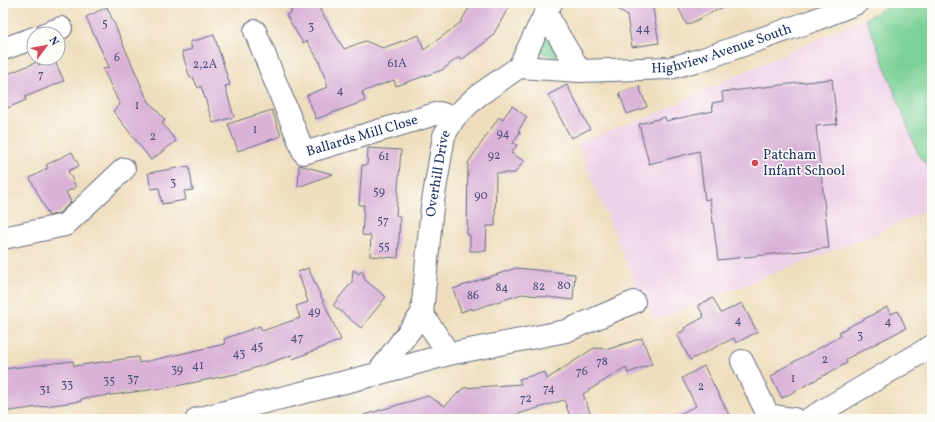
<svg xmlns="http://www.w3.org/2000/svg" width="935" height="422" font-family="Vollkorn,serif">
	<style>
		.built { fill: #eed0e7 }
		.green { fill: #7bd196; stroke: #4b807a }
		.building { fill: #dab2d8 }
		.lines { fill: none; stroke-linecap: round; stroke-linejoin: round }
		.minor-casing { stroke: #656c7f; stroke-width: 24 }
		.minor { stroke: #fff; stroke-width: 22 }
		.poi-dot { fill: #d1495b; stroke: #fdfcf7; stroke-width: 1.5 }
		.labels { text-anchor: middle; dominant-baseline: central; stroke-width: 3; stroke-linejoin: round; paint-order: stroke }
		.number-label { font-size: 12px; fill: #4b507c }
		.street-label { font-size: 14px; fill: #1b2f5e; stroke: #fdfcf7 }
		.poi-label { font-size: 14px; fill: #1b2f5e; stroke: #fdfcf7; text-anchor: start }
	</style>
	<rect width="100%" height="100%" fill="#fdfcf7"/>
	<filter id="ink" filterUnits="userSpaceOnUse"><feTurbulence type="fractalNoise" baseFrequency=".025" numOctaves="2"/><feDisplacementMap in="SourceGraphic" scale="8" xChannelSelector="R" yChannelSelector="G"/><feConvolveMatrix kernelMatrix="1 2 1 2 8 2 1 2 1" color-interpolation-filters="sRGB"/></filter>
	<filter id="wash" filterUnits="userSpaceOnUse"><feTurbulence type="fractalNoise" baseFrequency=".012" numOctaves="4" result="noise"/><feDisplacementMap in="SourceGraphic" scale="16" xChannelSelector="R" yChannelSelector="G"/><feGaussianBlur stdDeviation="0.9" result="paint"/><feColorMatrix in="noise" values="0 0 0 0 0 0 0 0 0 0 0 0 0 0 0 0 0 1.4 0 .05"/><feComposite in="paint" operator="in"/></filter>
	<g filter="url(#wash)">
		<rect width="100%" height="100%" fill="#eedebd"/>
		<path class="built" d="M866 18 919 156 932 171V207L880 232 655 320 636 286 577 143 656 114 735 76Z"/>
		<path class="green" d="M894 3H932V171L919 156 866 18Z
			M547 35 563 58 538 52Z"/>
		<g id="blocks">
			<path class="building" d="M286 3H316L344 49 365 41 383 48 419 35 424 50 460 23 472 3H511L492 37 461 60 459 57 442 70 396 86 394 80 362 92 365 101 316 119 307 95 328 87 319 61 307 41 303 43 286 15 292 12Z
				M610 3H652L659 43 632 47 627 16Z
				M676 3H731L687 25Z
				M107 7 147 99 165 120 162 123 176 141 151 160 113 111 120 105 103 69 109 67 86 17Z
				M214 35 230 85 225 86 234 117 213 123 201 86 198 88 193 77 190 78 182 52 192 49 190 42Z
				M54 59 64 81 25 97 26 100 3 110V76L37 62 39 65Z
				M832 79 837 124 816 126 829 248 718 260 710 199 705 200 699 151 649 164 639 124 665 117 666 121 713 111 712 103 723 101 722 92Z
				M567 85 590 129 571 138 548 95Z
				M639 86 647 107 627 114 619 93Z
				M512 106 527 117 518 131 520 132 513 143 517 145 511 153 524 161 515 173H496L495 226H487L486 251H470V235H467L468 163 499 117 502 120Z
				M272 110 281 136 238 151 228 124Z
				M368 148 401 150 396 215 400 216 398 258 370 256 371 236 362 235 364 205H359L362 165H367Z
				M72 152 79 166 68 171 76 187 66 192 71 202 59 213 49 216 30 178 48 168 46 165Z
				M299 165 333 174 298 187Z
				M189 166 193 190 184 191 186 200 162 204 159 188 151 189 148 173Z
				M308 268 341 340 293 359 292 355 240 373 171 387 81 399V401L3 412V369L73 361 74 366 138 357 139 363 225 344 224 339 260 326 262 331 300 318 296 306 308 302 298 272Z
				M516 268 575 274 573 300 522 294 472 310V308L461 312 453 289Z
				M353 270 359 274 362 270 365 280 386 297 361 328 333 305 352 282Z
				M713 298 721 313 742 303 757 332 736 343 734 338 690 360 677 334 685 330 684 328 704 317 698 305Z
				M887 307 891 314 898 311 906 328 846 359 847 363 782 398 771 377 777 373V371L841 336 839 332Z
				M642 338 652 364 628 373 626 367 583 394 591 415 579 419H571L564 400 505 418 365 419 364 415 428 396 445 406 463 388 521 384 519 379 545 372 547 379 594 348 609 349Z
				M704 366 731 419H669L696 406 682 378Z"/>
		</g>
	</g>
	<g filter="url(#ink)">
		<use href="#blocks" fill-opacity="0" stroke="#656c7f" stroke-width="1"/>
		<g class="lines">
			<defs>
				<g id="minor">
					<path d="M551 3 546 12 554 28 580 71"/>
					<path id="s1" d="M255 31 304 153 439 113 454 118"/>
					<path d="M45 34 61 28"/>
					<path d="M3 49 34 38"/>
					<path d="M519 67 546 12"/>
					<path d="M3 238 65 225 124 169"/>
					<path d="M422 314 449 354"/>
					<path d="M742 361 768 415 794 419"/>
					<path d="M377 374 449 354 566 331 634 302"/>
					<path id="s2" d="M197 419 377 374 422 314 432 207 444 136 454 118 476 97 519 67 580 71 670 68 703 59 812 21 857 3"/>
					<path d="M809 419 932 346"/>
				</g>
			</defs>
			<use href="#minor" class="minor-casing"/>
			<use href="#minor" class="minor"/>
		</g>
	</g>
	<circle class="poi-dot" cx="755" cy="163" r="4"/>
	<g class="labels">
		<g class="number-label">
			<text x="105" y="24">5</text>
			<text x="311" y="27">3</text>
			<text x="643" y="29">44</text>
			<text x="117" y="58">6</text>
			<text x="397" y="64">61A</text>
			<text x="205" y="65">2,2A</text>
			<text x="41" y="75">7</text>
			<text x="340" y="91">4</text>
			<text x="137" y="106">1</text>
			<text x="255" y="130">1</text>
			<text x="503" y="134">94</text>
			<text x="153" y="137">2</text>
			<text x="494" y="156">92</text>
			<text x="384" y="157">61</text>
			<text x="173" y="183">3</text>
			<text x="379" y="192">59</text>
			<text x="481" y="196">90</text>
			<text x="383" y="221">57</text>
			<text x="384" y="247">55</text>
			<text x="564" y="286">80</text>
			<text x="539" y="287">82</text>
			<text x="502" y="288">84</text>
			<text x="473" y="296">86</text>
			<text x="314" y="312">49</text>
			<text x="738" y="321">4</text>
			<text x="888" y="322">4</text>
			<text x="860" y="336">3</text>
			<text x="297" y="338">47</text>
			<text x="257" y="347">45</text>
			<text x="239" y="354">43</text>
			<text x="825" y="360">2</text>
			<text x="602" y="362">78</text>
			<text x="198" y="366">41</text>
			<text x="177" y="370">39</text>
			<text x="582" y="372">76</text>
			<text x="133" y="379">37</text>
			<text x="793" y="379">1</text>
			<text x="109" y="381">35</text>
			<text x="67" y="385">33</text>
			<text x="701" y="387">2</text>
			<text x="549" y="389">74</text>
			<text x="45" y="390">31</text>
			<text x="526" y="399">72</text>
		</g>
		<g class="street-label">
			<text stroke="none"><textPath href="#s2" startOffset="749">Highview Avenue South</textPath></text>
			<text stroke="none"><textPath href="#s1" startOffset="192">Ballards Mill Close</textPath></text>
			<text stroke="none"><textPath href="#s2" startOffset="402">Overhill Drive</textPath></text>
		</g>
		<g class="poi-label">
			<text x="763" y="155">Patcham<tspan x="763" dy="16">Infant School</tspan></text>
		</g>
	</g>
	<rect width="935" height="422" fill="none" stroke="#fdfcf7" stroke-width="16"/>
	<g transform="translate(46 46) rotate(58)"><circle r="19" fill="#fdfcf7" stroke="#a3aaba"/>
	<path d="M0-3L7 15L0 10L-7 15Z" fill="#d1495b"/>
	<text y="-6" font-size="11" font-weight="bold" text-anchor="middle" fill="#1b2f5e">N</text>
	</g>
</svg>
